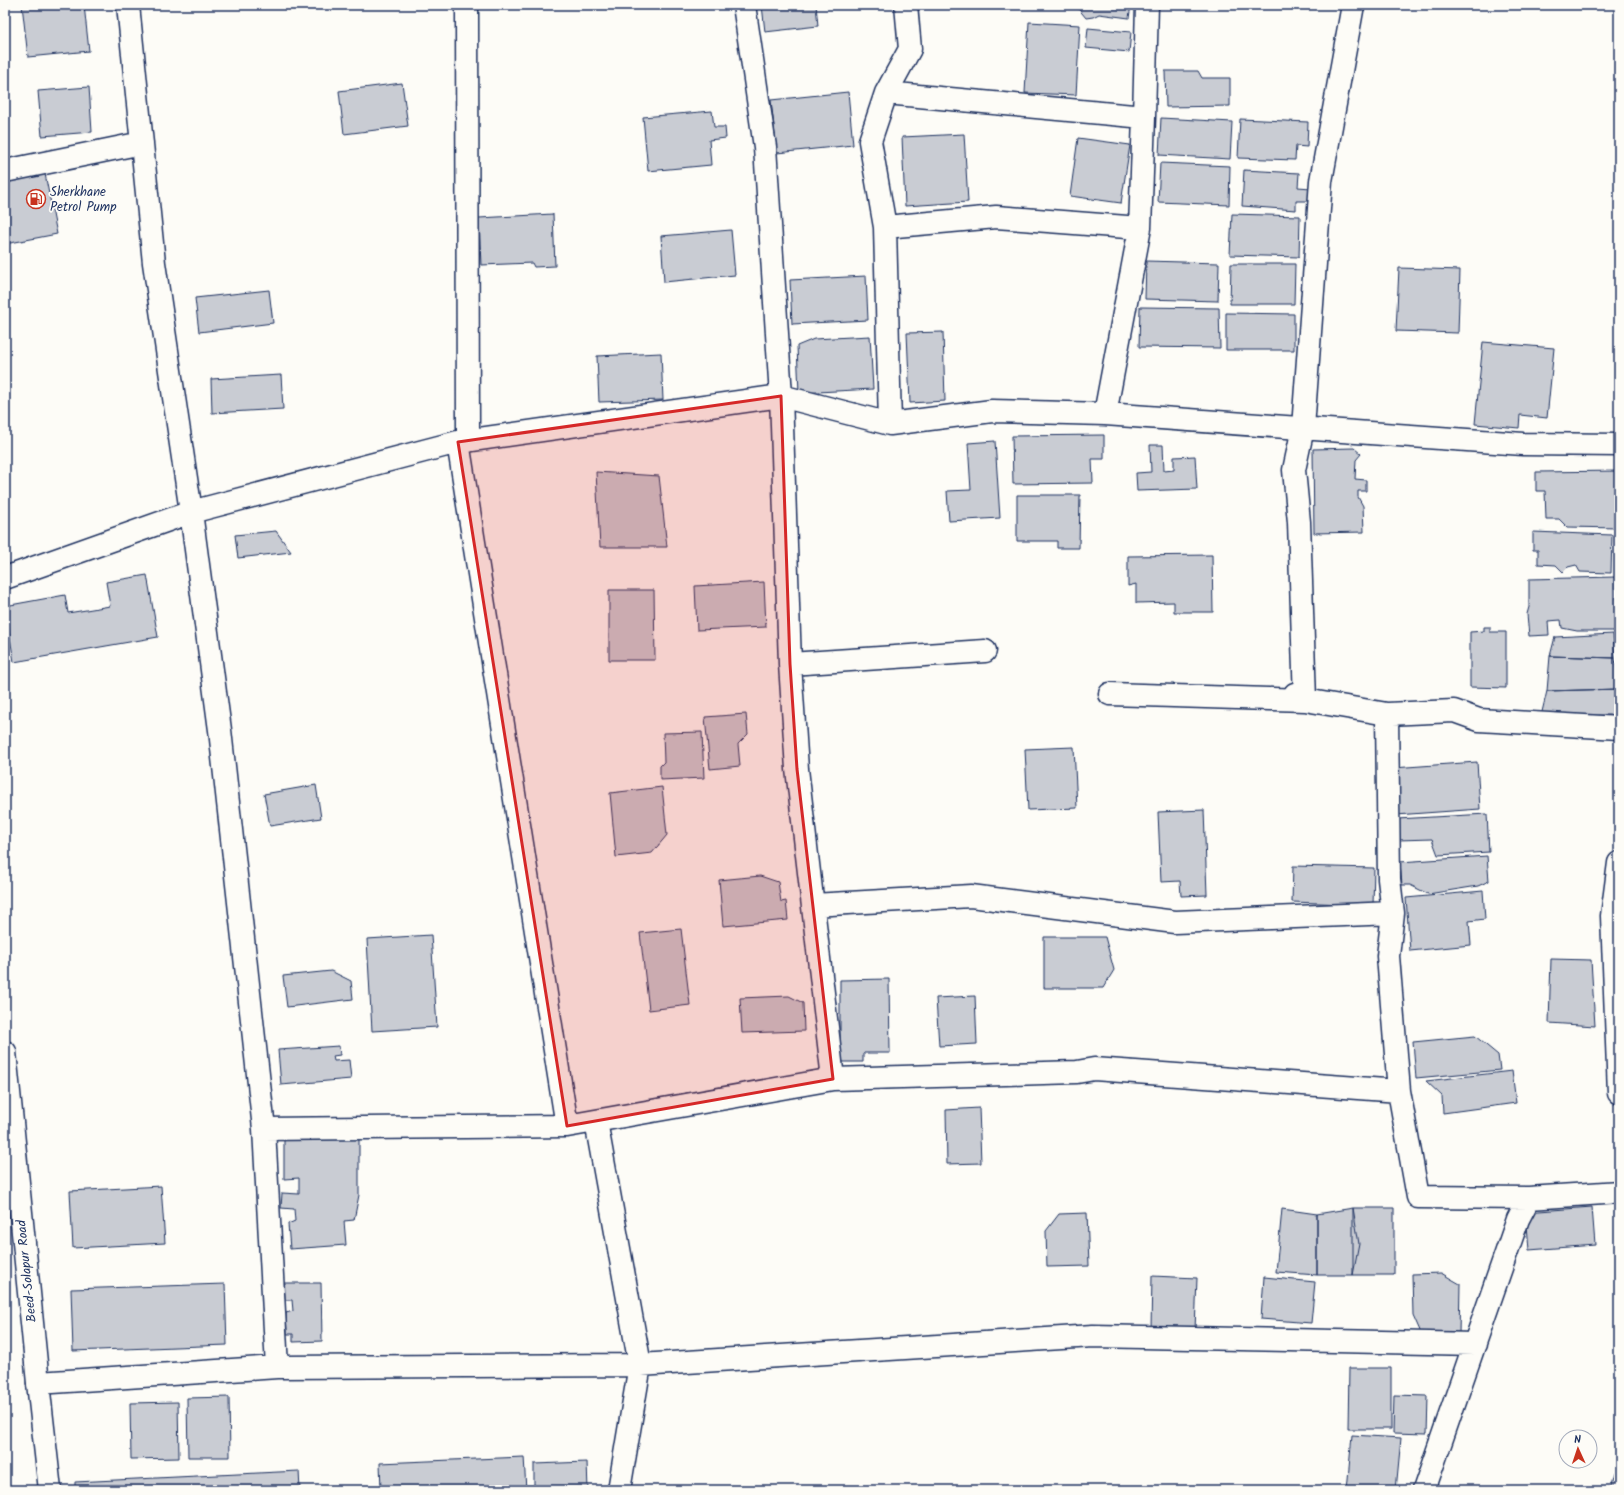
<svg xmlns="http://www.w3.org/2000/svg" width="1624" height="1495" font-family="Kalam,sans-serif">
	<style>
		.building { fill: #c9ccd3; stroke: #1b2f5e }
		.lines { fill: none; stroke-linecap: round; stroke-linejoin: round }
		.minor-casing { stroke: #1b2f5e; stroke-width: 25 }
		.secondary-casing { stroke: #1b2f5e; stroke-width: 25 }
		.minor { stroke: #fdfcf7; stroke-width: 22 }
		.secondary { stroke: #fdfcf7; stroke-width: 22 }
		.marked { fill: #d62828; fill-opacity: 0.2; stroke: #d62828; stroke-width: 3; stroke-linejoin: round }
		.labels { text-anchor: middle; dominant-baseline: central; stroke-width: 3.5; stroke-linejoin: round; paint-order: stroke }
		.poi-label { font-size: 13px; fill: #1b2f5e; stroke: #fdfcf7; text-anchor: start }
		.street-label { font-size: 13px; fill: #1b2f5e; stroke: #fdfcf7 }
	</style>
	<rect width="100%" height="100%" fill="#fdfcf7"/>
	<filter id="ink" filterUnits="userSpaceOnUse"><feTurbulence type="fractalNoise" baseFrequency=".025" numOctaves="2"/><feDisplacementMap in="SourceGraphic" scale="8" xChannelSelector="R" yChannelSelector="G"/><feConvolveMatrix kernelMatrix="1 2 1 2 8 2 1 2 1" color-interpolation-filters="sRGB"/></filter>
	<g filter="url(#ink)">
		<path class="building" d="M22 5H84L89 51 28 57Z
			M762 5H816L818 26 765 32Z
			M1064 5H1131L1129 18 1099 14 1093 17 1086 18 1077 7Z
			M1029 22 1080 25 1076 95 1025 93Z
			M1088 28 1131 32 1129 52 1086 48Z
			M1165 71H1198L1202 78H1230V106L1166 107Z
			M402 83 408 126 344 134 339 91Z
			M89 87 92 132 42 136 38 91Z
			M848 92 853 145 777 153 771 100Z
			M712 111 714 127H725L726 138 709 140 711 165 648 171 643 117Z
			M1161 118 1232 122 1230 159 1159 155Z
			M1240 119 1308 122 1307 147 1296 146 1295 160 1238 158Z
			M964 134 968 202 905 206 902 137Z
			M1078 138 1130 145 1121 203 1070 196Z
			M1160 163 1230 166 1229 205 1158 202Z
			M1244 170 1299 173 1298 187 1311 188 1310 201H1296V210L1242 206Z
			M45 174 57 234 5 244V182Z
			M553 214 555 266 534 267 532 263 481 265 479 218Z
			M1232 214 1300 216 1299 257 1230 255Z
			M731 230 735 275 664 282 661 236Z
			M1146 261 1219 263 1218 301 1145 299Z
			M1231 264H1295L1294 304H1230Z
			M1399 268 1460 270 1458 333 1396 331Z
			M866 276 868 320 792 324 790 280Z
			M269 290 273 323 199 332 195 298Z
			M1140 307 1219 308 1220 348 1139 347Z
			M1226 313 1294 314V350H1226Z
			M943 332 945 401 910 403 907 333Z
			M870 336 873 389 799 393 797 346 814 339Z
			M1483 342 1554 348 1547 418 1520 415 1519 428 1475 424Z
			M661 353 663 400 599 402 597 356Z
			M281 375 283 409 212 413 211 379Z
			M1104 435V459H1092L1093 483 1013 484 1012 436Z
			M995 441 1000 518 949 521 947 491 971 490 968 443Z
			M1150 445H1163L1164 471 1174 470V457L1195 456 1197 489 1137 491 1136 473 1151 472Z
			M1354 448 1361 454 1356 460 1355 479 1366 480V491H1358V497L1363 506 1364 532 1314 533 1313 449Z
			M1619 471V528L1567 527 1559 519H1546L1545 491H1536V472Z
			M596 472 659 476 667 547H600Z
			M1017 495H1080L1079 548H1057V541H1017Z
			M276 531 291 552 238 558 235 535Z
			M1533 532 1612 535 1611 573 1580 572 1576 565 1568 567 1563 572 1556 565 1538 564V550H1533Z
			M1212 555 1213 612H1174V602L1136 603V584L1128 586V556Z
			M147 575 158 637 14 662 5 606 65 595 68 613 110 606 106 582Z
			M1616 577 1617 631H1577L1562 628 1561 620 1548 621 1549 635 1529 636 1527 614 1529 607V579Z
			M764 582 766 627 697 630 695 586Z
			M609 590H654L655 660H609Z
			M1484 627H1490V632H1506V688L1470 687V632L1484 631Z
			M1613 634 1615 658 1550 656 1555 637Z
			M1550 656 1615 658 1619 689 1547 691Z
			M1619 689V715L1541 716 1547 691Z
			M746 714 748 734 738 744 740 766 710 769 705 717Z
			M702 732 704 778 660 780V766L664 762 663 733Z
			M1074 747 1077 808 1028 810 1025 749Z
			M1477 762 1480 809 1396 815 1393 768Z
			M316 785 321 818 270 826 264 794Z
			M662 787 667 835 652 853 616 857 610 793Z
			M1204 810 1207 895 1181 896 1180 881 1161 882 1158 812Z
			M1487 814 1489 852 1438 855 1432 839 1398 840 1397 819Z
			M1487 856 1489 881 1478 886 1428 894 1410 885H1402L1400 862Z
			M1293 866 1374 868 1373 905 1292 902Z
			M760 876 778 882 781 902 786 901 788 920 723 926 719 880Z
			M1483 891 1485 919 1469 921 1471 945 1410 951 1406 898Z
			M681 929 690 1005 649 1010 640 933Z
			M431 935 437 1027 372 1031 367 939Z
			M1044 937H1105L1114 970 1103 988H1044Z
			M1551 959 1591 960 1595 1026 1549 1023Z
			M331 971 351 981 353 999 287 1007 283 976Z
			M889 979 890 1053H863V1062H840V980Z
			M789 996 803 1003 804 1031 742 1033 740 998Z
			M975 996 977 1044 939 1046 936 998Z
			M1475 1036 1498 1055 1500 1070 1416 1078 1413 1042Z
			M339 1046 340 1055 333 1056 334 1061 349 1060 351 1079 281 1085 278 1050Z
			M1512 1071 1516 1103 1443 1113 1442 1096 1426 1081Z
			M979 1108 981 1163 947 1164 946 1110Z
			M284 1133 359 1139V1195L354 1220 344 1221 346 1245 290 1249 288 1224 295 1221 294 1209 281 1208 282 1193 299 1194V1178L284 1179Z
			M161 1186 165 1243 73 1248 70 1191Z
			M1592 1207 1595 1245 1529 1250 1526 1212Z
			M1353 1208 1359 1244 1353 1275H1317V1214Z
			M1353 1208H1394V1275H1353Z
			M1282 1209 1317 1214V1275L1276 1272Z
			M1087 1213 1089 1266 1047 1267 1046 1231 1059 1214Z
			M1441 1273 1460 1284 1459 1334 1421 1333 1413 1315 1412 1274Z
			M1152 1276 1197 1278 1195 1330 1151 1329Z
			M1264 1277 1315 1282 1311 1323 1261 1319Z
			M284 1283H321L322 1341 293 1342V1334H287L286 1313 293 1311 292 1300H285Z
			M225 1284 227 1345 73 1351 71 1289Z
			M1349 1368H1391V1429H1348Z
			M1394 1395 1428 1396 1427 1434 1393 1433Z
			M229 1397 230 1457H188L187 1398Z
			M178 1402 179 1458 131 1459 130 1403Z
			M1352 1435 1401 1438 1396 1490H1347Z
			M524 1457 526 1490H381L380 1463Z
			M587 1462 588 1490H534V1464Z
			M299 1471 300 1490H75V1482Z
			M1613 1475 1619 1477V1490H1609Z"/>
		<g class="lines">
			<defs>
				<path id="minor" d="M128 5 154 263 191 512 220 730 264 1129 567 1126 833 1079
					M467 5 468 441
					M744 5 765 147 781 396 790 664 797 769 833 1079 1077 1072 1094 1069 1399 1091
					M1353 5 1321 181 1303 428 1294 470 1299 522 1305 700 1387 714 1454 711 1479 720 1619 728
					M886 93 1144 117
					M5 171 142 143
					M885 227 996 217 1140 228
					M1105 414 1140 228 1144 117 1147 5
					M890 424 885 227 870 141 886 93 910 49 906 5
					M458 442 567 1126
					M5 578 191 512 458 442 781 396 890 424 992 411 1105 414 1523 444 1619 445
					M790 664 985 651
					M1110 694 1305 700 1295 694
					M1387 714 1389 879 1393 913 1388 956 1399 1091 1418 1197 1529 1198 1619 1192
					M1619 863 1612 916 1619 1093
					M813 905 971 896 1175 922 1393 913
					M599 1121 597 1127 640 1365 619 1490
					M264 1129 277 1367
					M38 1383 277 1367 640 1365 1093 1336 1475 1344
					M1424 1490 1518 1219 1529 1198"/>
				<path id="secondary" d="M5 1052 38 1383 50 1490"/>
			</defs>
			<use href="#minor" class="minor-casing"/>
			<use href="#secondary" class="secondary-casing"/>
			<use href="#minor" class="minor"/>
			<use href="#secondary" class="secondary"/>
		</g>
	</g>
	<path class="marked" d="M781 396 790 664 797 769 833 1079 567 1126 458 442Z"/>
	<defs>
		<symbol id="fuel-ring" viewBox="-11 -11 22 22"><circle r="9.5" fill="#fdfcf7" stroke="#c8321e" stroke-width="1.5"/><path d="M-5.5-6h7V0h2V4h1.3V-2.5L3-4.5l.8-.8L6-3V5H2.5V1h-1V6h-7ZM-4.2-4.7v3.2H.2V-4.7Z" fill="#c8321e"/></symbol>
	</defs>
	<g fill-rule="evenodd">
		<use href="#fuel-ring" x="25" y="188" width="22" height="22"/>
	</g>
	<g class="labels">
		<g class="poi-label">
			<text x="50" y="192">Sherkhane<tspan x="50" dy="15">Petrol Pump</tspan></text>
		</g>
		<g class="street-label">
			<text transform="translate(27 1271) rotate(-96)">Beed-Solapur Road</text>
		</g>
	</g>
	<rect width="1624" height="1495" fill="none" stroke="#fdfcf7" stroke-width="20"/>
	<rect x="10" y="10" width="1604" height="1475" fill="none" stroke="#1b2f5e" stroke-width="1.5" filter="url(#ink)"/>
	<g transform="translate(1578 1449) rotate(357)"><circle r="19" fill="#fdfcf7" stroke="#a3aaba"/>
	<path d="M0-3L7 15L0 10L-7 15Z" fill="#c8321e"/>
	<text y="-6" font-size="11" font-weight="bold" text-anchor="middle" fill="#1b2f5e">N</text>
	</g>
</svg>
